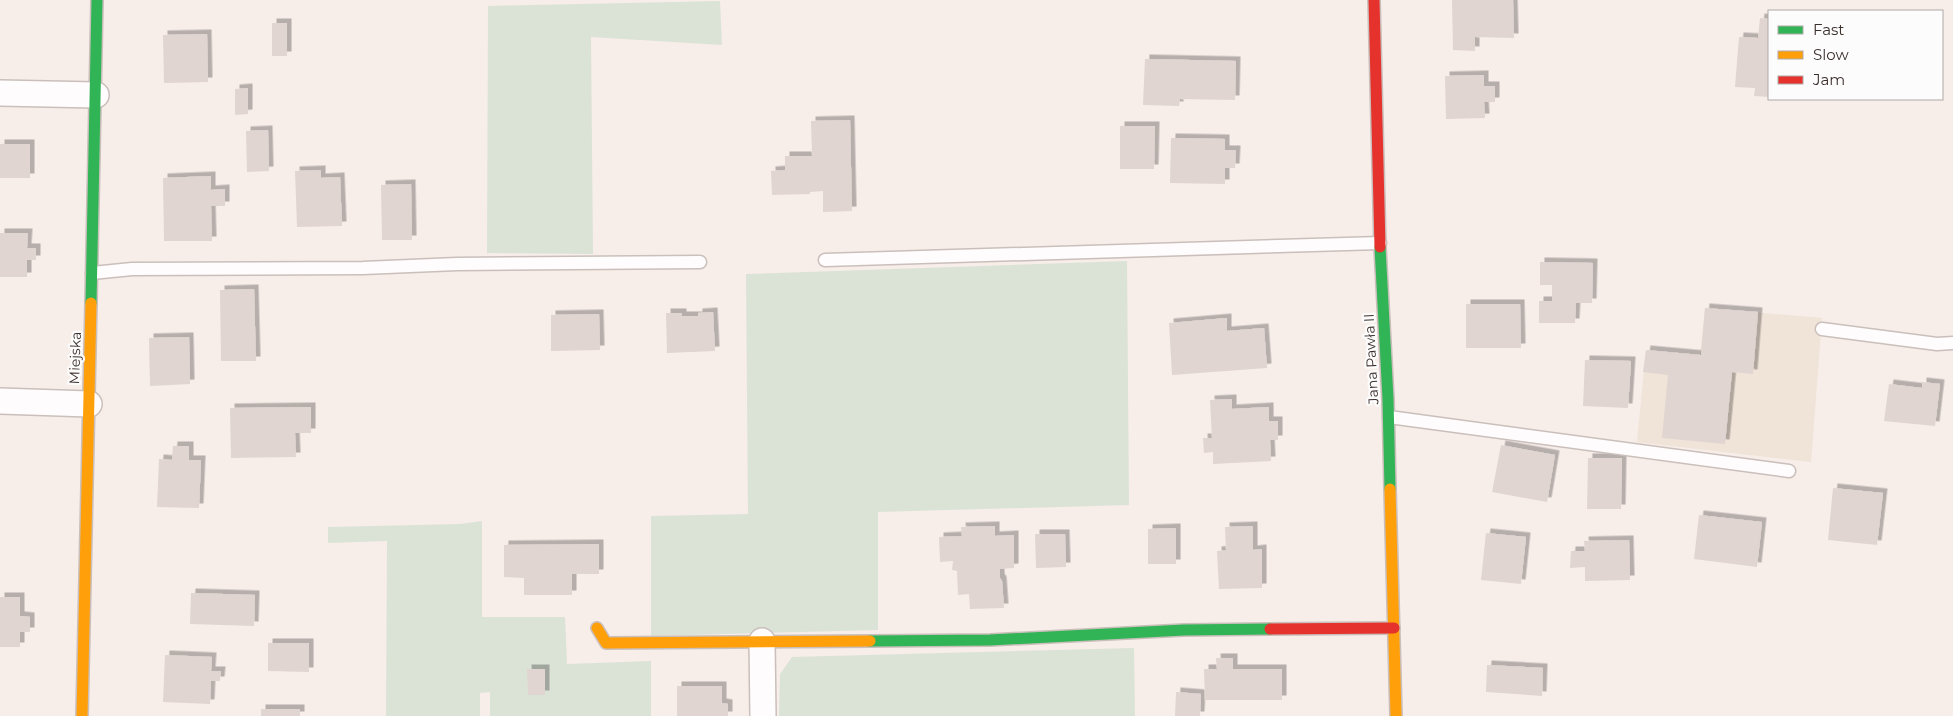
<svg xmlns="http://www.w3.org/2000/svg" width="1953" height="716" font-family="Montserrat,sans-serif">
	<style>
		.commercial { fill: #f0e3d7 }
		.green { fill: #dbe3d7 }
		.building { fill: #e0d5d1; filter: url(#shadow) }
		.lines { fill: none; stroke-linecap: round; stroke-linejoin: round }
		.lane-casing { stroke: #cabfbb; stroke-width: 15 }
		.street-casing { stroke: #cabfbb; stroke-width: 28 }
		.fast-casing { stroke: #cabfbb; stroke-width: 14 }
		.slow-casing { stroke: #cabfbb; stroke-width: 14 }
		.jam-casing { stroke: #cabfbb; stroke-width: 14 }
		.lane { stroke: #fefcfc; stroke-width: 12 }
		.street { stroke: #fefcfc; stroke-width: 25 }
		.fast { stroke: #30b455; stroke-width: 11 }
		.slow { stroke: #ff9f0a; stroke-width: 11 }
		.jam { stroke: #e5322d; stroke-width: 11 }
		.labels { text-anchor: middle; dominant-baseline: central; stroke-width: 4.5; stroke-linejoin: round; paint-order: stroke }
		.street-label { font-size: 14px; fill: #3b2f2b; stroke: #fcfcfc }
	</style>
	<defs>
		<filter id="shadow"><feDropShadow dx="4.5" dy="-4.5" stdDeviation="0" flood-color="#0004"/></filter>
	</defs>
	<rect width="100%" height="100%" fill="#f7ede9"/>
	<path class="commercial" d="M1705 308 1822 318 1811 462 1637 442 1646 350 1700 355Z"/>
	<path class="green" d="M720 1 722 45 591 37 593 254 487 253 488 6Z
		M1127 261 1129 505 878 512V630L651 636V516L748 514 746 274Z
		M482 521V617H565L567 664 651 661V716H490V692L480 693V716H386L387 541 328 543V527L460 524Z
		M1134 648 1135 716H779L780 674 792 657Z"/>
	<path class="building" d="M1452 0H1513L1514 38 1475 37V51L1453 50Z
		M1760 18 1769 19V97L1754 96 1755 88 1735 87 1739 37 1758 38Z
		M272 23H287V56H272Z
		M207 34 208 82 164 83 163 35Z
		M1145 59 1236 61 1235 100 1180 99 1179 106 1143 105Z
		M1484 75V86H1495V102H1484L1485 118 1446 119 1445 76Z
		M248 88V114L235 115V89Z
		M850 120 852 211 823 212V191L810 192V194L772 195 771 171 785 170V156H812L811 121Z
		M1120 126H1155L1154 169H1120Z
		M268 130 269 171 247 172 246 131Z
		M1171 138 1225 139V150H1236L1235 168H1225V184L1170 183Z
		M0 144H30V178H0Z
		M321 170V178L340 177 342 226 297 227 295 171Z
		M211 176V190L225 189V206H211L212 241H164L163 178Z
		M411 184 412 240H382L381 185Z
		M0 233H28L27 248H36V260H27V277H0Z
		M1540 262 1593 263 1592 303H1576L1575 323H1539V301H1552V285H1540Z
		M254 289 256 361H221L220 290Z
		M1466 304H1520L1521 348H1466Z
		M1705 308 1758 312 1753 374 1732 372 1725 444 1662 438 1668 375 1643 372 1646 350 1701 355Z
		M713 312 715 351 667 353 666 313H682V316H698V313Z
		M599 314 600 350 551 351V315Z
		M1227 318V331L1264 328 1267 368 1172 375 1169 323Z
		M189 337 190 384 150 386 149 338Z
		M1585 360 1631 361 1628 408 1583 406Z
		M1922 382 1940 384 1935 426 1884 421 1889 384 1922 388Z
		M1232 399V409L1269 407V421H1278V440H1270L1271 461 1213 464V452L1204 453 1203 438H1212L1210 400Z
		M311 407V433H295L296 457 231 458 230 408Z
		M1501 445 1555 455 1547 502 1492 492Z
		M173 446H189V460H201L199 508 157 507 159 459 172 460Z
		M1588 458H1622L1621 509H1587Z
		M1833 488 1883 493 1877 545 1828 540Z
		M1699 515 1762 522 1757 567 1694 559Z
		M995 526V536L1014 535V568L1000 569V578L1002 581 1004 608 970 609 969 594 958 595 957 571 952 570 953 561 940 562 939 537 962 536 961 527Z
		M1253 526V550L1262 549V588L1219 589 1217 551 1226 550 1225 527Z
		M1176 528V564H1148V529Z
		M1486 533 1526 537 1521 584 1481 580Z
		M1035 534H1065L1066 567 1036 568Z
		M1629 540 1630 580 1585 581V567L1570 568 1571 551H1585L1584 541Z
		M599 544V574H572V595H524V578L504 577V545Z
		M191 593 255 595 254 626 190 624Z
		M0 597H20V616L30 617V632H20V647H0Z
		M268 643H309V672L268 671Z
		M165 655 212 657 211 671H221L220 681H211L210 704 163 702Z
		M1216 658H1233V669H1282V700H1205L1204 669H1217Z
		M1487 665 1543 668 1542 696 1486 692Z
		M527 669H545V695H528Z
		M677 686H722V703L728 704V716H677Z
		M1176 692 1201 694 1200 716H1175Z
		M261 709H300V716H261Z"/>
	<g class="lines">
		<defs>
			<path id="lane" d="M825 260 1380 243
				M92 273 132 269 363 268 457 264 700 262
				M1822 329 1937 344 1953 343
				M1389 417 1789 471"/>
			<path id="street" d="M0 93 96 95
				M0 401 89 404
				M762 641 763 716"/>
			<path id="fast" d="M1380 247 1388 399 1390 489
				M91 303 97 0
				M870 641 990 640 1184 630 1270 629"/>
			<path id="slow" d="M1390 489 1396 716
				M597 628 606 643 870 641
				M82 716 91 303"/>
			<path id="jam" d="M1374 0 1380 247
				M1270 629 1394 628"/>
		</defs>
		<use href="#lane" class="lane-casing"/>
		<use href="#street" class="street-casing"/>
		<use href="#fast" class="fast-casing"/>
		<use href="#slow" class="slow-casing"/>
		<use href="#jam" class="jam-casing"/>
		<use href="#lane" class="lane"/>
		<use href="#street" class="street"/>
		<use href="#fast" class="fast"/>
		<use href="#slow" class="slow"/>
		<use href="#jam" class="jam"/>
	</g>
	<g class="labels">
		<g class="street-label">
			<text transform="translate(75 358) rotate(-88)">Miejska</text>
			<text transform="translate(1371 359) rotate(-93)">Jana Pawła II</text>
		</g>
	</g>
	<rect x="1768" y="10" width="175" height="90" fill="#fcfcfc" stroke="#afaaa8"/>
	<rect x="1778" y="26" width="25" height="8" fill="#30b455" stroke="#afaaa8"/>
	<text x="1813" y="35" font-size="15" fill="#3b2f2b">Fast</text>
	<rect x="1778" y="51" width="25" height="8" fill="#ff9f0a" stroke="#afaaa8"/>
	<text x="1813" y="60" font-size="15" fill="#3b2f2b">Slow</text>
	<rect x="1778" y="76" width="25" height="8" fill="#e5322d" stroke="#afaaa8"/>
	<text x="1813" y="85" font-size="15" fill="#3b2f2b">Jam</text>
</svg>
